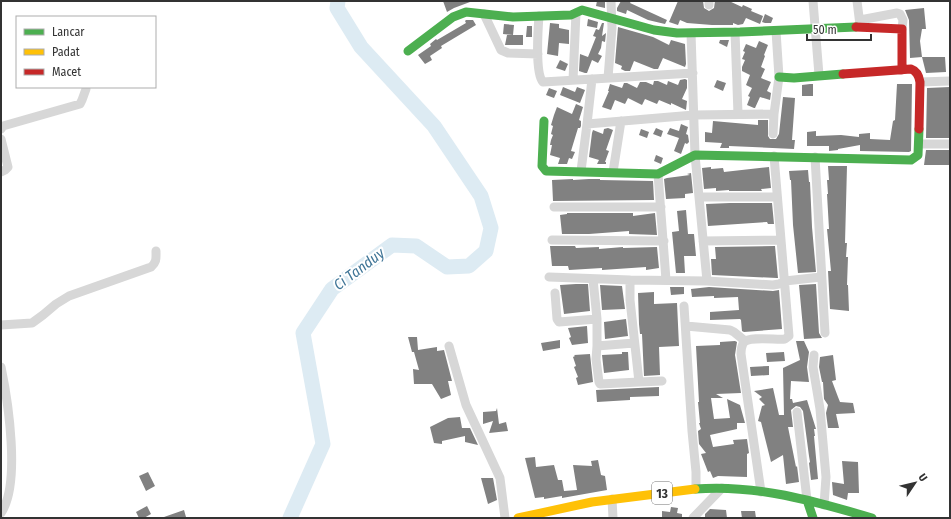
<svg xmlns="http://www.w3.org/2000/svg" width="951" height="519" font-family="'Fira Sans Condensed',sans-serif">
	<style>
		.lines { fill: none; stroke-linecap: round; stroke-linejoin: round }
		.river { stroke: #ddebf3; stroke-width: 15 }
		.building { fill: #818181 }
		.street { stroke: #d7d7d7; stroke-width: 9 }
		.fast { stroke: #4caf50; stroke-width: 9 }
		.slow { stroke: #ffc107; stroke-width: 9 }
		.jam { stroke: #c62828; stroke-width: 9 }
		.labels { text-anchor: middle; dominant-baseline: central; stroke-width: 4; stroke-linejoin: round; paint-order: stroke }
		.shield { fill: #fff; stroke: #707070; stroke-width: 1 }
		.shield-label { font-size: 13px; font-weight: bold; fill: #333 }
		.water-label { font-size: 15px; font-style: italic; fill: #3f7597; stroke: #fff }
	</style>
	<rect width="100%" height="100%" fill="#fff"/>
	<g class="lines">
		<path class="river" d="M290 518 323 444 303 333 332 289 392 245 416 246 447 267 469 266 486 251 491 228 481 196 434 126 361 47 337 8 338 1"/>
	</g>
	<path class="building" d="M443 1H470V2L454 8 447 12Z
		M597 1H605V8L596 6Z
		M621 1H631L630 3 667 20 665 24 648 20 627 10 626 14 617 11V8Z
		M678 1H703L704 8 709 11 714 8 715 1H729L742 7 743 5 752 9 751 11 763 16 760 24 746 18 743 24 738 25 733 23V25H712L687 23 680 20 678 25 669 22Z
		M924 8 926 29H922L920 41 922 57 910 58 909 20 905 10Z
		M765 14 773 18 771 23H765L762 22Z
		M588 19 598 22 597 28 587 26Z
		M466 20H473L476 25 441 46 442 48 430 56 432 60 425 64 418 55 431 46 430 44 436 39 437 40 466 23 465 21Z
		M550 23 559 24V28L569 30V44L559 43 558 56 547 54Z
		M602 23H604L602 36 606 33 605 42 602 41 601 48 598 54 602 56 598 63 592 60 587 73H585L579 71 580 54 588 57 596 37 593 36 596 29 599 30Z
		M504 24 514 25 513 35 503 34Z
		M527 26H532V37H526Z
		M618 27 653 37 669 45 671 40 685 44 686 64 685 67 663 58 658 69H654L634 61 630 71H625L621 69 622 66 615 63Z
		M507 35H523V45H505Z
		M720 40H729L727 47 719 43Z
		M759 41 768 45 764 55 765 56 761 67 765 69 761 78 771 82 767 91 771 93 770 100 760 97 755 108H754L747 105 750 97 748 96 752 88 746 85 750 75 742 71V67L745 60 742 59 745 52 743 51 746 44 756 48Z
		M922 57H945L946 72 926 73Z
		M560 60 568 64 565 71 556 68Z
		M685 79 687 80V88L682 99 687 101 686 110 671 103V105L659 100 657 104 645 99 642 105 628 98 625 104 615 100 611 110 602 107 609 91H608L610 84 622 88 624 83H627L637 88 640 82H646L653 85 654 81H658L667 85 668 81 678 85 680 80Z
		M717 80 726 83 723 91 714 87Z
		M810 84H813V96H802V85Z
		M897 84H912L911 151 909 152 860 151V145L838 149V150L829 151V146H807V132L816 131V136L841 135 859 137V134L870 133V139L890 140 893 121 895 120Z
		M563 87 575 92 577 87 585 90 580 103 560 95Z
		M950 87V138H926L927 88Z
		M549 88 557 91 554 98 546 95Z
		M783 97 795 98 792 140H795L794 149 729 146V148H720L722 143 705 142V132L712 133 713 121 758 125V120H768V136L770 139H776L779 134Z
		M576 104 583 107 579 120 581 121V126L580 128H578L571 151 575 152 572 159 569 158 567 164H558L560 158 550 155 552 145H550L551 140 553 135 551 134 553 126 551 125 554 115 557 107 572 114Z
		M681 124 688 127 686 134 688 135 689 142 687 144 685 143 681 154 674 151 679 138 667 134 670 128 679 131Z
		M608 128 613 130 606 150 609 151 605 162H606V164H597L599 160 589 157 592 133 593 130 603 134 604 129Z
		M656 128 663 131 661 137 653 134Z
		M641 129 649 132 647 138 639 135Z
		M926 150H950V165H924Z
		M656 155 663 158 661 164 654 161Z
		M828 166H847L845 243H847L846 257H848L847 285H848L849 311 830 309 828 271H831L827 229H829L827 194H828L827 180H829Z
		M711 167V169L723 168 724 172 769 167 771 188 761 189 762 191H729V190L716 191V188L704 189 702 168Z
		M808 170 809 182H810L812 227 816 272 798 273 793 225 791 180H790L789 171Z
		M691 173 693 193 685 194V198L666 199 664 179 667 178 690 175 687 174Z
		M573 179V180L589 179H600V180L653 181 654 200 553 201 552 180Z
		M730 203H772L774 224H768L767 222 708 226 706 204Z
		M686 210 688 234H694L696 256H684L685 273H676L672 232 679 231 677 211Z
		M567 213H633V216L655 213 657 235 629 234V231L589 234H562L560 215 567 214Z
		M550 246H575L576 248 599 247V249L623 247V248L657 247 659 268 646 270V267L602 270V268L569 270 568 266H552Z
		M775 246 778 278H777L712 275 711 259H716L715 247Z
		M576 284H588L590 311 564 314 560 285Z
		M816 284 819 333 822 338 804 339 799 285Z
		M600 285 622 286 625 309 602 310Z
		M670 287H684V294L671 295Z
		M709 287 773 291 779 290 782 329 744 332 742 331 741 320 740 319 710 320V312L739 310 738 297 714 298V296L692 297 691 289Z
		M654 292V304L677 303 679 346 659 347 660 375 644 376 642 334H640L639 324 638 293Z
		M626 319 628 336 605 339 604 322Z
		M587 326 588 343 572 345 569 338 571 337 568 328Z
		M408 337H417L418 350 437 347V351L444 350 452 381H448L451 395 441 399 432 384H414L413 369 419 370 414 352H412Z
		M560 340V348L543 351 541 343Z
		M735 341 737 342 735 355 741 393 716 394 723 398H711L714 419 730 418 727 399 740 405 745 423H737V429L710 435 713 447 734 444 733 440 747 439 749 453 747 454V477L718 476 713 478 710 471 708 472 701 454 706 453 699 444 698 431 701 429 699 423H700L698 402H699L696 346 720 345V342Z
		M796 341H804L809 352 807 367 809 382 791 381 790 399H792L793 403 807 400 816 429H814L815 436H814L818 479 811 480 809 463 810 462 809 456 803 411 800 407 796 406 791 410 793 427H788L796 467 797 466 799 482 786 484 783 455 771 462 761 422 758 421 762 406 765 405 759 399 762 397 754 391 773 388 779 415H784L783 368 800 360Z
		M622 352H628L629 370 604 373 602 355 622 354Z
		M784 352 785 361 767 362 766 353Z
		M590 354 593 382 578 385 576 378 578 377 574 367 576 366 573 357 575 356 574 355Z
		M833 355 836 380 832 381 838 397 840 402 853 403 855 413 836 414 839 428H828L826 413 828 405 824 399 823 382H822L819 367 820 357Z
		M769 366V375L751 376 750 367Z
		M659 387V396L630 397V400L597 402 596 390Z
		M497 408 499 424 506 422 508 431 489 433 493 421 483 424V412L496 411Z
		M460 417 462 428H470L478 445 465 442V436L442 441V444L434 443 430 427 448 418Z
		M535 457 536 467 554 465 558 480H562L564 491 577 490 573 465 592 466 591 461 598 460 601 475 605 476 607 490 562 498V496L544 499V497L535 498 525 458Z
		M842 461 858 462 859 493H848L847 500 833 495 832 482 844 484Z
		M148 472 155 486 146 491 139 476Z
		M481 478H493L497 500 488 504Z
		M147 506 151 514 144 518H139L136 512Z
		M671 507 678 508 677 513 682 514V518H662V511L670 512Z
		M710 509 726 510 727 518H705V514Z
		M184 510 186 517 182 518H164V517Z
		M741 511H755L756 518H742Z"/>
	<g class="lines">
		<path class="street" d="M709 1V5
			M813 1 819 75
			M857 1 860 25
			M484 14 501 50 508 53 538 54
			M539 16C538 29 535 74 543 82L693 73
			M860 20 897 13 900 14 903 20 902 29
			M735 32 738 114
			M691 33 695 155 707 281 773 285 779 284 785 281 821 277
			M608 78 612 28 611 1
			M592 79 587 124 694 115 774 114 779 77 776 31
			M573 80 576 13
			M920 82 950 81
			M1 129 3 126 80 104 82 100 86 89
			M773 134 774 114
			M1 139 8 167 5 170 1 172
			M919 144H950
			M815 157 825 333
			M581 171 587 124
			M613 172 621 121
			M658 174 666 280
			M699 197H777
			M554 207H661
			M552 240 664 241
			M703 241 780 240
			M549 277 630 280
			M593 279 597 319V346
			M555 293 557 319 559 322 597 319
			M684 306 692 431 696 472V489
			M1 325 32 323 43 315 56 304 69 296 151 267C157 262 156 258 156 251
			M686 326 730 330 734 332 745 341
			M634 343 597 346 596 359 599 382 600 384 639 382 630 300V280L707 281
			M449 346 466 405 500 478 505 518
			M814 355 813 367 820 409 826 477 824 505
			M1 367C8 401 21 484 1 513
			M639 382 662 381
			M797 412 807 500
			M761 492 741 354C741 350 742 345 744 342 750 336 777 340 785 339L789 336 774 156
			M612 499 613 518
			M693 518 722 488"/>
		<path class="fast" d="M408 51 453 17 466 12 513 17 571 15 582 10 654 30 677 33 740 32 856 27
			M779 77 794 78 843 74
			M544 121 542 166 546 171 658 174 695 155 911 160 918 155 919 129
			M695 489C756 484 814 501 872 518
			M807 500 813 518"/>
		<path class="slow" d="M518 518 592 502 695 489"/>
		<path class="jam" d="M856 27 902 29V70
			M843 74 911 69C917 71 919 76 920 82L919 129"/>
	</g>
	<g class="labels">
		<rect class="shield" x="652" y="482" width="20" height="22" rx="3"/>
		<g class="shield-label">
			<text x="662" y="493">13</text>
		</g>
		<g class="water-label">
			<text transform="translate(359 269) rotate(-37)">Ci Tanduy</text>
		</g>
	</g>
	<rect width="951" height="519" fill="none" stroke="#333333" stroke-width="4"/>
	<rect x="16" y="16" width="140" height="72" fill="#ffffff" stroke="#adadad"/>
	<rect x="24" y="29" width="20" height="6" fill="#4caf50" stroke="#adadad"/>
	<text x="52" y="36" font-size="12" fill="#333333">Lancar</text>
	<rect x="24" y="49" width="20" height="6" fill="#ffc107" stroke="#adadad"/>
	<text x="52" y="56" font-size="12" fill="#333333">Padat</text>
	<rect x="24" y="69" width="20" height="6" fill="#c62828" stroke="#adadad"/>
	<text x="52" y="76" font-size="12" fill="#333333">Macet</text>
	<g transform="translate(915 483) rotate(55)" stroke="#ffffff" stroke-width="3" paint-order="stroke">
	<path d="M0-3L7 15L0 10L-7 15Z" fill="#333333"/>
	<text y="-6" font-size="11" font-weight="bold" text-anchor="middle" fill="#333333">U</text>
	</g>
	<path d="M807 34v6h64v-6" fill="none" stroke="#333333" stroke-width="2"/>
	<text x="813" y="34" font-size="12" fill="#333333" stroke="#ffffff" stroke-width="3" paint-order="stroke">50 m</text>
</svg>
